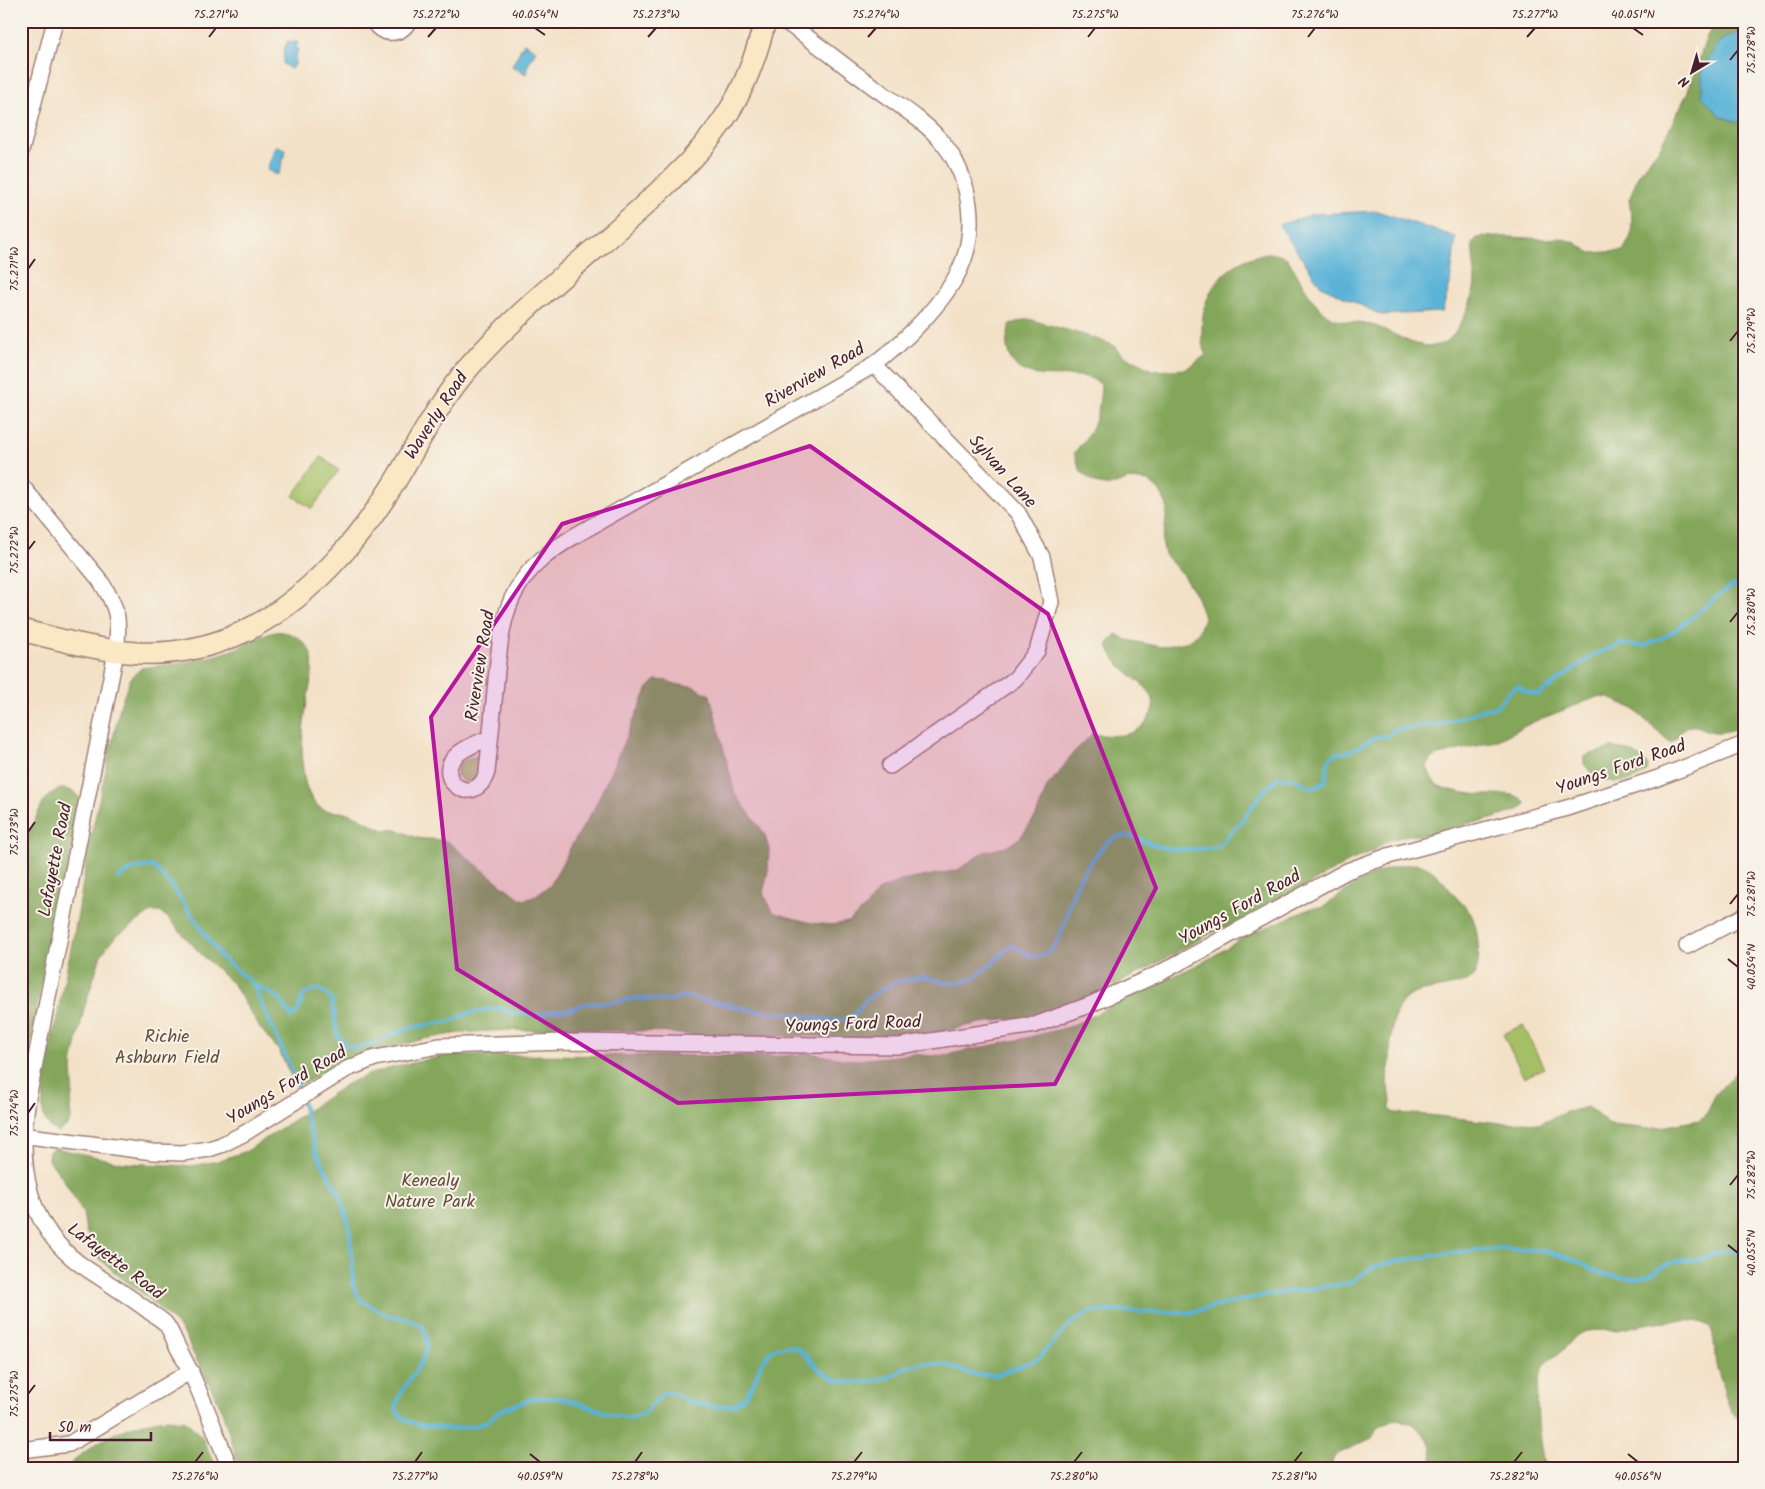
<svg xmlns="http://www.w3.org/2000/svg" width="1765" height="1489" font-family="Kalam,sans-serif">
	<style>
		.green { fill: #a4bf65; stroke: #776f48 }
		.forest { fill: #83a65a; stroke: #666242 }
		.water { fill: #5ab3d7; stroke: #526981 }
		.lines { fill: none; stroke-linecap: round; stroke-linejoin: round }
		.stream { stroke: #5ab3d7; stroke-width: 4 }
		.street-casing { stroke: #9e8079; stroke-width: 18 }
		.secondary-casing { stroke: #9e8079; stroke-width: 24 }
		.street { stroke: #fff; stroke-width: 15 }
		.secondary { stroke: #fae7c3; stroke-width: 21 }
		.marked { fill: #b5179e; fill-opacity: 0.2; stroke: #b5179e; stroke-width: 4; stroke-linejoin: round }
		.ticks { fill: none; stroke: #4a1f2b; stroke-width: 2 }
		.labels { text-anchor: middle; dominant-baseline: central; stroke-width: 4; stroke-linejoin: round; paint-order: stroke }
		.street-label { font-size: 18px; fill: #4a1f2b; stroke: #f7f3e8 }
		.park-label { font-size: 18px; fill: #654f3c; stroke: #f7f3e8 }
		.neatline { fill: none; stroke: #4a1f2b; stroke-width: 2 }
		.ticks-label { font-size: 12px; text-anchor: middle; fill: #4a1f2b }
	</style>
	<rect width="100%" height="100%" fill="#f7f3e8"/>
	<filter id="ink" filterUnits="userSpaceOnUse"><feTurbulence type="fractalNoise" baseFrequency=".02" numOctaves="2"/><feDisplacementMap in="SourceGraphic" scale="10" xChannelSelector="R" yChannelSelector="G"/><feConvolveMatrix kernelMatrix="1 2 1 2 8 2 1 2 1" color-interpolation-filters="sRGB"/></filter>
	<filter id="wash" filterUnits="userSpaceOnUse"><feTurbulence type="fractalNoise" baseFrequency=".0096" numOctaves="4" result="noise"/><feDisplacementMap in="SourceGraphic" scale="20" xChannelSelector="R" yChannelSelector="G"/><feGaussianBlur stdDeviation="1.12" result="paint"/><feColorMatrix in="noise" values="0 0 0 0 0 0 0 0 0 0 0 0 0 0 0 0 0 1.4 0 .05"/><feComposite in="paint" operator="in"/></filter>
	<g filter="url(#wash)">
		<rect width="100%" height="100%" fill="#f3e1c7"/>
		<path class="green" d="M321 457 339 470 312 509 293 496Z
			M477 756 480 759V774L472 783 463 781 457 775 458 765 470 758Z
			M1523 1025 1544 1068 1524 1078 1503 1034Z"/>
		<path class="forest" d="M1716 21H1744V30L1720 41V116L1744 125V723C1734 731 1719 735 1706 730 1700 728 1698 725 1691 726 1680 727 1680 738 1671 743L1632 708 1609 698 1597 697 1533 722 1496 741 1438 755 1430 759 1427 766C1429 774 1433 782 1439 786 1448 791 1476 795 1486 795 1500 795 1517 790 1526 804L1517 811 1481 822 1469 823 1434 835H1408L1387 841 1373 851 1350 861 1240 922 1211 933 1150 967 1093 996 1041 1015 980 1023 944 1031 912 1036 855 1040 822 1036H762L713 1037 648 1031 507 1030 459 1033 424 1039 358 1056 346 1060 307 1082 295 1084 279 1051 260 1028 234 985 200 953 167 917 160 912H151L114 938 101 955 84 1009 72 1064 73 1086 70 1109 71 1118 68 1125 58 1132C35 1122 45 1099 44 1080L78 914 89 845 121 703 131 678 141 668C171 664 201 661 230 651 246 645 259 635 276 632 289 630 308 641 311 655 315 668 310 683 308 696 303 725 294 785 318 806 325 813 338 811 347 813 360 816 370 825 382 829 386 831 392 829 397 830 404 832 411 836 418 838 428 840 439 838 448 842L503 886 523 900 531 898 550 886 573 843 594 809 648 688 656 680 666 681 679 685 692 686 710 695 735 794 764 833 769 849 768 871 763 893 774 913 811 923 831 925 849 922 866 907 878 891 901 881 958 870 984 852 1006 847 1020 838 1036 816 1048 785 1059 773 1072 754 1092 734C1111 736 1133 739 1146 722 1164 697 1146 688 1128 673 1118 666 1113 656 1107 645L1116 634 1127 640 1162 647 1190 641 1199 631 1204 617 1196 595 1182 574 1165 555 1162 541 1165 529 1167 505 1159 490 1148 481 1129 479 1110 486 1095 483 1081 472 1074 453C1097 426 1099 418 1101 384 1096 381 1091 378 1086 377 1062 372 1020 385 1009 355 1005 344 1007 335 1010 324L1028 319 1091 337 1113 345 1124 356 1154 371 1186 369 1206 355C1202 348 1202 342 1202 333 1201 298 1217 271 1250 258 1256 256 1262 253 1269 253 1274 253 1282 256 1287 258 1299 276 1309 300 1326 314 1340 325 1362 321 1378 327 1394 333 1413 347 1431 346 1435 346 1443 344 1446 342 1458 335 1475 296 1475 282 1475 269 1473 256 1472 244L1477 238 1490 236 1547 239 1559 238 1574 242 1591 253 1623 251 1631 236 1632 219 1629 200 1639 173 1660 147 1687 94 1707 36Z
			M1612 748C1625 748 1641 755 1648 765L1647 771C1629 788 1599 785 1584 764V757L1594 753Z
			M61 789C72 789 77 793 82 803L42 979 21 1093V836C39 831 35 796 61 789Z
			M1418 864C1436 869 1444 883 1455 896 1461 903 1468 908 1472 916 1478 929 1482 963 1474 976 1467 986 1425 989 1413 994 1389 1004 1391 1041 1390 1062 1389 1069 1387 1075 1387 1081 1387 1087 1391 1094 1391 1100 1391 1105 1389 1106 1391 1111L1395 1113 1428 1115 1501 1123 1525 1122 1540 1124 1566 1112 1588 1107 1608 1124 1612 1125 1650 1129 1699 1120C1711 1113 1710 1102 1717 1093 1723 1086 1729 1080 1735 1074H1744V1420H1739C1728 1410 1726 1397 1722 1383 1720 1377 1717 1371 1716 1365 1714 1355 1716 1330 1707 1325 1694 1316 1651 1322 1636 1326 1629 1327 1623 1329 1617 1330 1606 1331 1594 1329 1583 1332 1573 1336 1571 1343 1564 1349 1558 1355 1551 1357 1546 1363 1531 1384 1539 1444 1545 1468H1433L1431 1446 1423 1433 1413 1424 1397 1419 1377 1427 1372 1438 1340 1453 1334 1457 1330 1468H240L220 1405 192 1351 187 1339 177 1325 147 1297 119 1276 99 1258 86 1231 83 1213 64 1180 48 1159 49 1151 55 1148 124 1163 192 1166 217 1161 247 1151 347 1084 370 1074 402 1065 449 1055 783 1056 809 1053 842 1059 858 1060 914 1054 931 1056 946 1055 1022 1039 1069 1027 1205 961 1246 936 1312 908H1322C1351 887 1380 864 1418 864Z
			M166 1419 186 1421 201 1436 217 1468H66C98 1439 123 1425 166 1419Z"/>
		<path class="water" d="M1744 30V125L1720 116 1702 96V69L1720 41Z
			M288 41 292 43 296 41 298 44 296 47 298 51 295 57V65L291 69 283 64 284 49Z
			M524 43 536 50 526 69 528 70 526 74 512 66Z
			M278 146 286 150 279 174H275L267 170 275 147Z
			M1377 211 1456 237 1450 284 1442 312 1381 315 1321 286 1279 225 1314 214Z"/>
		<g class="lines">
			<path class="stream" d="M118 878 135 868 153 866 173 888 221 957 253 984 279 998 291 1017 298 1011 304 994 314 990 323 991 332 1001 337 1034 345 1045 357 1048 374 1043 409 1028 451 1021 467 1014 484 1010 498 1008 513 1013 537 1015 553 1011 568 1010 584 1004 614 1002 636 998 669 1001 684 996 763 1012 786 1014 840 1021 853 1016 867 999 882 989 900 981 923 977 946 983H960L972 979 992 964 1011 945 1034 957C1038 956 1045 955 1048 952 1064 942 1068 902 1076 886 1081 874 1089 864 1097 854 1102 847 1111 838 1121 836 1135 834 1145 843 1158 846 1178 852 1198 849 1218 847L1243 819 1265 789 1278 778H1294L1310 788 1318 786 1325 782 1329 759 1337 753H1346L1376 737 1388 736 1395 730 1447 723 1482 710 1496 707 1511 690 1518 686 1526 692 1538 695 1595 654 1622 644 1645 646 1668 635 1695 615 1720 594 1734 585 1744 587
				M253 984 297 1082 300 1095
				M302 1101 316 1152 340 1196 349 1225 353 1268V1285L360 1300 389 1316 407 1318 423 1327C425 1332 427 1338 427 1343 427 1368 396 1386 396 1411L404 1419 419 1425 452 1429 474 1426 485 1423 501 1410 534 1398H562L614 1415 631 1418 643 1414 663 1393H672L691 1402 714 1407 733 1405 745 1397 753 1384 761 1364 772 1350 787 1346 799 1349 820 1370 836 1380 850 1382H870L893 1376 906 1367 926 1363 947 1365 974 1375H997L1038 1359 1070 1324 1089 1312 1108 1311 1187 1313 1261 1296 1350 1283 1369 1269 1391 1262 1459 1252 1502 1248 1545 1251 1575 1260 1604 1275 1637 1279 1652 1274 1662 1266 1678 1261 1704 1259 1714 1253 1728 1250 1744 1256"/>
		</g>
	</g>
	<g filter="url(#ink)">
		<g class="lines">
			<defs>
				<path id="street" d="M373 21C382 36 400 36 409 21
					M21 151 54 25
					M874 365 1018 513 1042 557 1051 602 1037 651 1015 679 890 766
					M21 485 99 579C118 607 120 619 116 652L28 1098C17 1165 26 1229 87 1269 107 1282 127 1295 146 1309 152 1314 160 1318 165 1323 170 1329 174 1339 177 1346 199 1385 213 1427 230 1468
					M489 738C478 743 463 748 455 757 433 780 475 810 487 772 490 742 493 711 496 681 499 650 501 616 517 589 531 564 552 550 576 535L874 365C904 342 944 303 960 269 978 230 971 181 946 147 927 121 892 101 867 82 839 62 813 40 784 21
					M1687 946 1744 916
					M21 1135 153 1152 183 1153 209 1149 221 1145 245 1133 347 1069 375 1058 439 1046 565 1042 899 1046 1035 1025 1089 1005 1160 973 1347 871 1388 856 1567 808 1658 778 1744 744
					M21 1450 69 1444 191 1371"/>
				<path id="secondary" d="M21 630C100 650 162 669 241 633 305 603 360 540 396 480 419 442 440 400 470 366 524 304 591 255 651 199 679 173 707 146 728 113 746 85 757 53 765 21"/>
			</defs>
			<use href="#street" class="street-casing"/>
			<use href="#secondary" class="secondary-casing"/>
			<use href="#street" class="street"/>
			<use href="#secondary" class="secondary"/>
		</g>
	</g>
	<path class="marked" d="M810 446 1048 614 1156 888 1055 1084 678 1103 457 969 431 717 562 524Z"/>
	<path class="ticks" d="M535 28 545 35M1633 28 1643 35M209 37 216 28M428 37 436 28M648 37 656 28M868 37 876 28M1088 37 1095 28M1308 37 1315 28M1527 37 1535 28M1730 60 1738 50M28 269 35 259M1730 341 1738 331M28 550 35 541M1730 622 1738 612M28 832 35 822M1730 904 1738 894M1728 959 1738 967M28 1113 35 1103M1730 1185 1738 1175M1728 1245 1738 1253M28 1394 35 1385M530 1454 540 1462M1628 1454 1638 1462M195 1462 203 1452M415 1462 422 1452M635 1462 642 1452M854 1462 862 1452M1074 1462 1082 1452M1294 1462 1302 1452M1514 1462 1522 1452"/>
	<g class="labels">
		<g class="street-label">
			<text transform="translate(815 376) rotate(-30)">Riverview Road</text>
			<text transform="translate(437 416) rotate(-57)">Waverly Road</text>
			<text transform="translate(1002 472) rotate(48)">Sylvan Lane</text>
			<text transform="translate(481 666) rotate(-81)">Riverview Road</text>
			<text transform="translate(1621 768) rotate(-19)">Youngs Ford Road</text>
			<text transform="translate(56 860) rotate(-79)">Lafayette Road</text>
			<text transform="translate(1240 908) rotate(-29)">Youngs Ford Road</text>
			<text transform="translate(853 1025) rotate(-2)">Youngs Ford Road</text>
			<text transform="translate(287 1086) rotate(-31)">Youngs Ford Road</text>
			<text transform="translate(115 1262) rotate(37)">Lafayette Road</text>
		</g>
		<g class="park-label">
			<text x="167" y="1037">Richie<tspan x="167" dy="21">Ashburn Field</tspan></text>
			<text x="430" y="1181">Kenealy<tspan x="430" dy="21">Nature Park</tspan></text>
		</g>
	</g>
	<rect width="1765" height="1489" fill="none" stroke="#f7f3e8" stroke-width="55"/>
	<g transform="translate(1692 72) rotate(218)" stroke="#f7f3e8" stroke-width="4" paint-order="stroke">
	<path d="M0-4L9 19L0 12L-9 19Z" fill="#4a1f2b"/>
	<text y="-8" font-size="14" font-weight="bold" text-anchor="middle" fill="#4a1f2b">N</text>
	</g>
	<path d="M50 1432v8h101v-8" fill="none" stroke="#4a1f2b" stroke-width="2.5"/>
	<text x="58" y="1432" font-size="15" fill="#4a1f2b" stroke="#f7f3e8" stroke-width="4" paint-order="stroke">50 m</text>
	<rect x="28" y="28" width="1710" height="1434" class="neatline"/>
	<g class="ticks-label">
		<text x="216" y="18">75.271°W</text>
		<text x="436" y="18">75.272°W</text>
		<text x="535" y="18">40.054°N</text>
		<text x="656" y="18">75.273°W</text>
		<text x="876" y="18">75.274°W</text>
		<text x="1095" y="18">75.275°W</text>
		<text x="1315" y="18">75.276°W</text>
		<text x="1535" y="18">75.277°W</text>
		<text x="1633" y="18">40.051°N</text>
		<text transform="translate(1751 50) rotate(-90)" y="4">75.278°W</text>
		<text transform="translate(14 269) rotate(-90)" y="4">75.271°W</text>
		<text transform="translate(1751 331) rotate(-90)" y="4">75.279°W</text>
		<text transform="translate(14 550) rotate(-90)" y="4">75.272°W</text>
		<text transform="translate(1751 612) rotate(-90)" y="4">75.280°W</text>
		<text transform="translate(14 832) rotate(-90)" y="4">75.273°W</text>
		<text transform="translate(1751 894) rotate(-90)" y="4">75.281°W</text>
		<text transform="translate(1751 967) rotate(-90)" y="4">40.054°N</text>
		<text transform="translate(14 1113) rotate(-90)" y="4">75.274°W</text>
		<text transform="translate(1751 1175) rotate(-90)" y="4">75.282°W</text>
		<text transform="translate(1751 1253) rotate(-90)" y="4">40.055°N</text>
		<text transform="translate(14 1394) rotate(-90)" y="4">75.275°W</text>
		<text x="195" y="1480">75.276°W</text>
		<text x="415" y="1480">75.277°W</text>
		<text x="540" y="1480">40.059°N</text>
		<text x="635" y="1480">75.278°W</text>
		<text x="854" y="1480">75.279°W</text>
		<text x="1074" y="1480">75.280°W</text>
		<text x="1294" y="1480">75.281°W</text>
		<text x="1514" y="1480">75.282°W</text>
		<text x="1638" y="1480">40.056°N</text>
	</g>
</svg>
